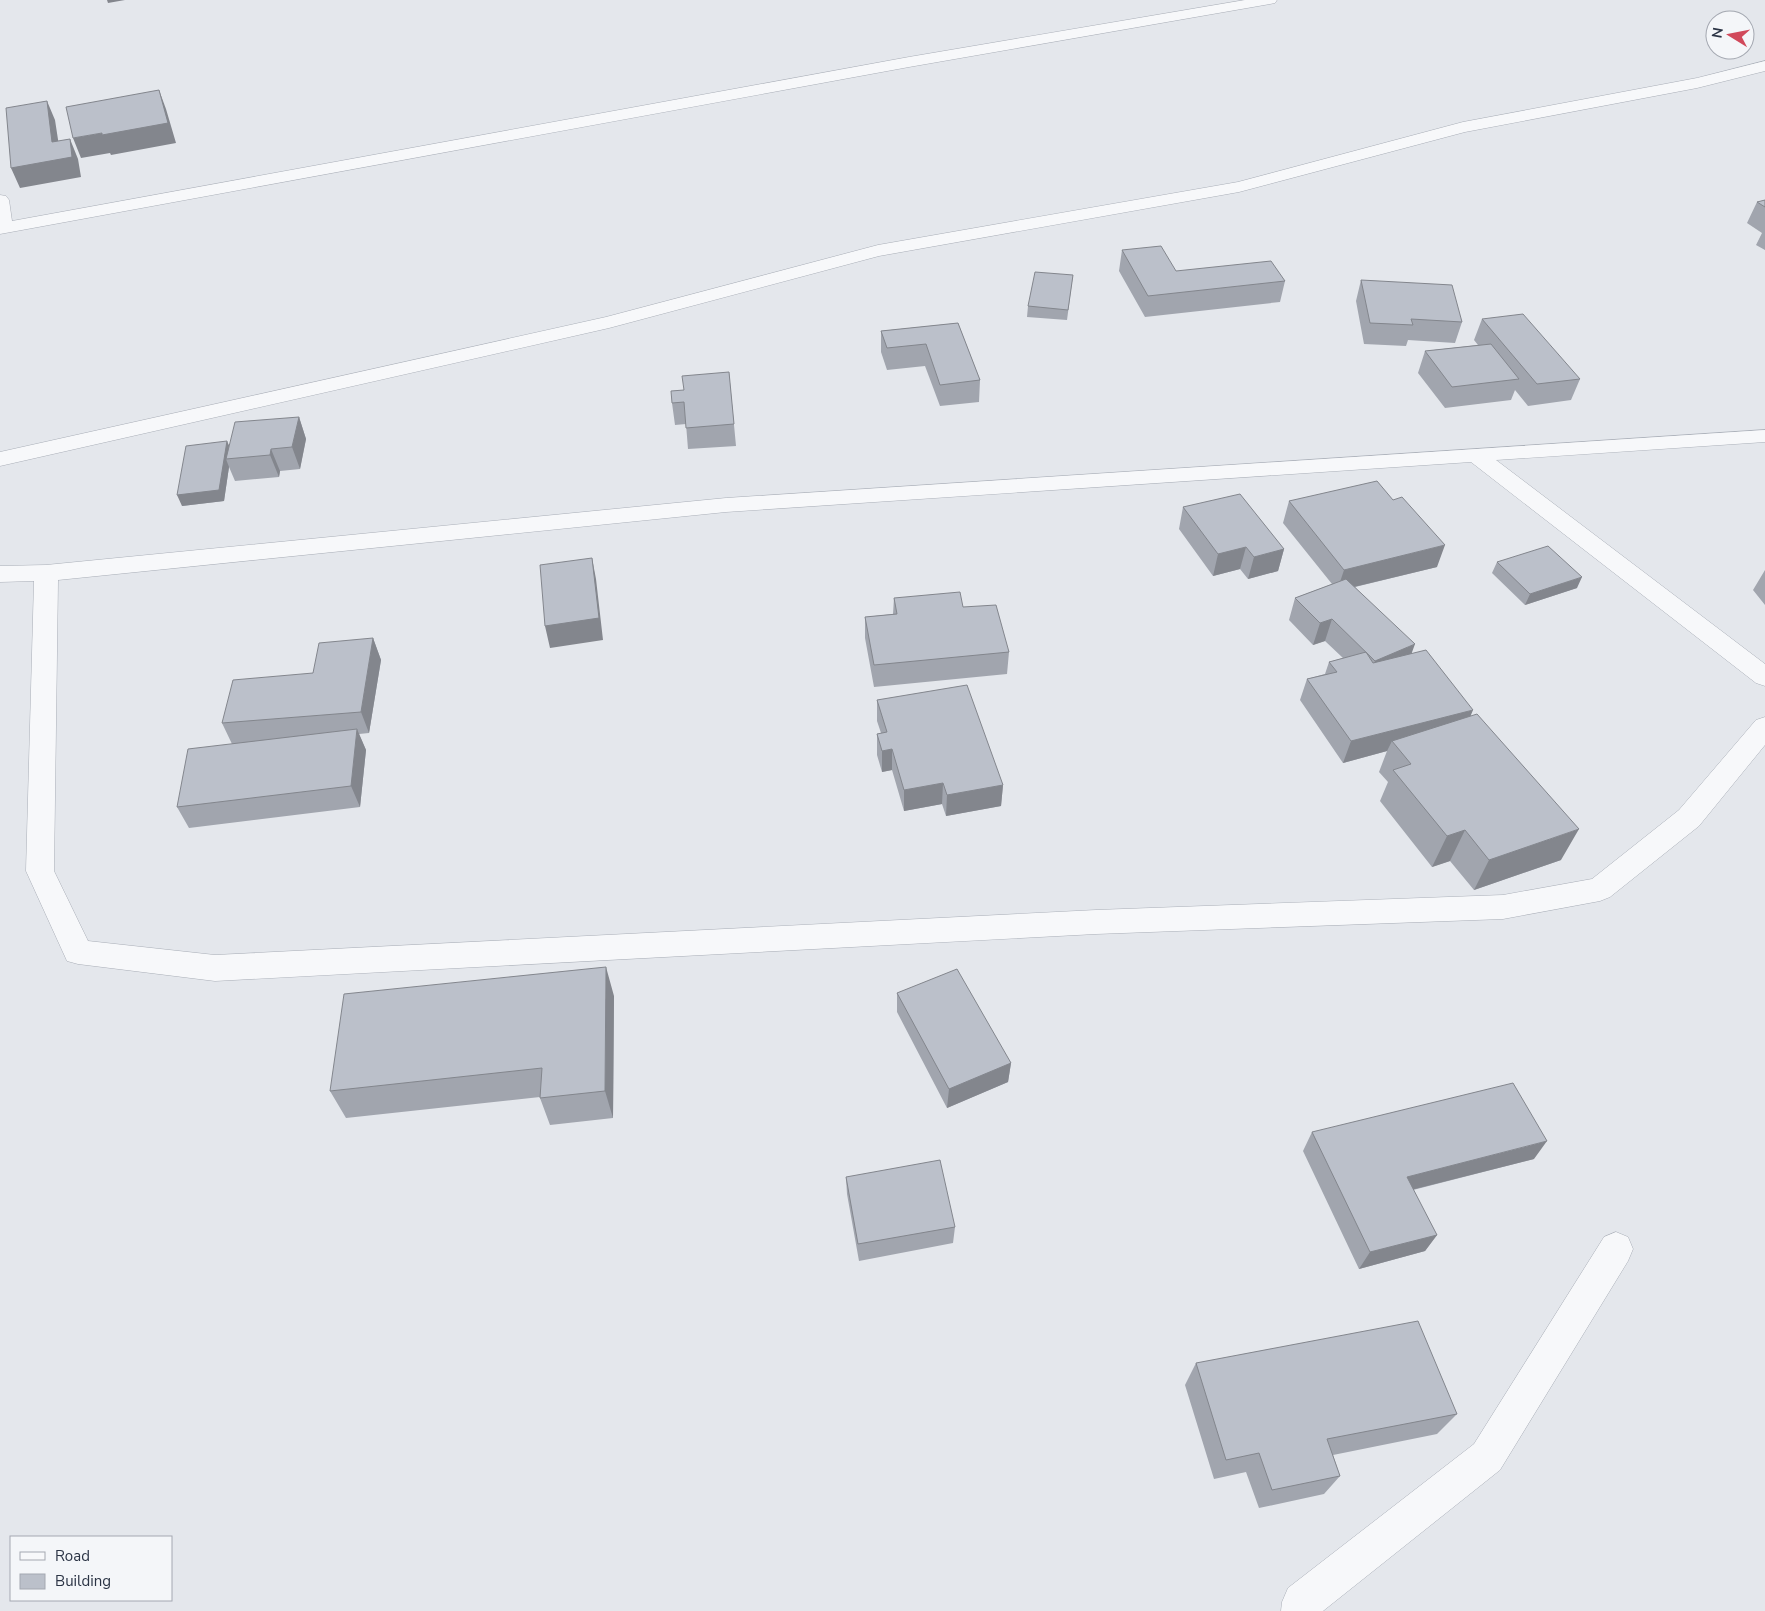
<svg xmlns="http://www.w3.org/2000/svg" width="1765" height="1611" font-family="'Nunito Sans',sans-serif">
	<style>
		.lines { fill: none; stroke-linecap: round; stroke-linejoin: round }
		.street-casing { stroke: #a9aeb7; stroke-width: 1 }
		.street { fill: #f7f8fa; fill-rule: evenodd }
		.wall { fill: #a1a5ae }
		.shaded-wall { fill: #83868d }
		.building { fill: #bbc0ca; stroke: #83868d }
	</style>
	<rect width="100%" height="100%" fill="#e4e7ec"/>
	<g class="lines">
		<defs>
			<path id="street" d="M1245 0H1277L1275 3 1270 4 909 67 0 234V195L6 196 9 200 12 221 909 57Z
				M1765 61V71L1697 88 1465 132 1239 192 879 256 609 328 0 466V452L606 317 878 245 1238 182 1463 122 1697 78Z
				M1765 430V442L1496 460 1765 664V686L1756 683 1471 462 726 512 58 580 54 871 88 941 215 955 1096 910 1503 895 1592 879 1679 810 1756 720 1765 717V745L1699 826 1610 897 1600 901 1503 919 1096 934 215 981 78 964 67 961 26 871 34 581 0 582V566L46 565 726 498Z
				M1616 1232 1628 1237 1633 1249 1628 1261 1500 1470 1323 1611H1281L1282 1602 1288 1588 1474 1444 1604 1237Z"/>
		</defs>
		<use href="#street" class="street-casing"/>
		<use href="#street" class="street"/>
	</g>
	<path class="wall" d="M1765 200V250L1756 245 1762 233 1747 223 1757 202Z
		M1122 250 1176 271 1285 281 1280 302 1145 317 1119 271Z
		M1073 275 1067 320 1027 317 1028 306Z
		M1361 280 1462 322 1455 343 1408 340 1406 346 1364 344 1356 301Z
		M1482 319 1580 379 1571 400 1528 406 1515 390 1511 400 1445 408 1418 373 1425 351 1478 345 1474 340Z
		M958 323 980 380 979 402 940 406 925 366 887 370 881 352V331Z
		M729 372 736 446 688 449 686 424 675 425 672 403 684 390Z
		M299 417 306 439 300 469 280 471 279 477 235 481 229 467 224 501 182 506 227 441 229 447Z
		M1289 501 1437 567 1355 587 1412 653 1471 716 1561 860 1474 890 1450 861 1432 867 1380 801 1388 782 1379 772 1387 751 1343 763 1300 700 1307 679 1325 674 1329 662 1343 658 1325 641 1313 645 1289 620 1295 598 1332 584 1283 523Z
		M1183 507 1284 549 1278 571 1248 579 1240 569 1213 576 1179 529Z
		M1497 562 1577 588 1525 605 1492 573Z
		M1765 570V605L1753 590Z
		M894 598 963 607 1009 652 1007 674 874 687 865 638V617L893 614Z
		M373 638 381 660 369 733 359 734 366 750 360 807 189 828 177 807 232 744 222 723 313 673Z
		M877 700 1003 785 1001 806 946 816 942 804 904 811 892 770 882 772 877 755V734L881 733 877 721Z
		M897 993 1011 1063 1008 1082 947 1108 897 1012Z
		M614 996 613 1118 550 1125 540 1098V1097L346 1118 330 1091Z
		M1312 1132 1534 1159 1413 1190 1437 1235 1425 1251 1359 1269 1303 1151Z
		M846 1177 955 1227 953 1243 859 1261 847 1194Z
		M1196 1363 1457 1414 1437 1434 1333 1455 1340 1476 1324 1494 1259 1508 1246 1472 1214 1479 1185 1385Z"/>
	<path class="shaded-wall" d="M107 0H125L108 3Z
		M159 90 166 109 176 143 111 155 110 153 81 158 73 138 102 133Z
		M47 101 55 120 61 159 70 139 78 159 81 177 20 188 11 168Z
		M299 417 306 439 300 469 292 447Z
		M227 441 232 452 226 459 229 467 224 501 182 506 177 495Z
		M271 449 280 471 279 477 270 455Z
		M1445 545 1437 567 1337 591 1344 570Z
		M1246 547 1240 569 1213 576 1218 554Z
		M1284 549 1278 571 1248 579 1254 557Z
		M592 558 596 579 603 640 550 648 545 626Z
		M1582 577 1577 588 1525 605 1530 594Z
		M1332 619 1325 641 1313 645 1320 623Z
		M373 638 381 660 369 733 361 712Z
		M1415 644 1407 666 1367 682 1375 661Z
		M1473 710 1464 732 1392 741 1387 751 1343 763 1351 741Z
		M357 729 366 750 360 807 351 786Z
		M892 749V770L882 772V751Z
		M943 783 942 804 904 811V790Z
		M1003 785 1001 806 946 816 947 795Z
		M1579 829 1561 860 1474 890 1489 860Z
		M1465 830 1450 861 1432 867 1447 836Z
		M606 967 614 996 613 1118 605 1091Z
		M1011 1063 1008 1082 947 1108 949 1089Z
		M1547 1141 1534 1159 1395 1194 1407 1177Z
		M1437 1235 1425 1251 1359 1269 1370 1252Z"/>
	<path class="building" d="M159 90 168 123 102 135V133L73 138 66 107Z
		M47 101 52 142 70 139 72 157 11 168 6 108Z
		M1765 200V207L1757 202Z
		M1161 246 1176 271 1271 261 1285 281 1148 296 1122 250Z
		M1035 272 1073 275 1068 310 1028 306Z
		M1361 280 1452 285 1462 322 1411 319 1413 325 1370 323Z
		M1523 314 1580 379 1537 384 1482 319Z
		M958 323 980 380 940 385 926 344 887 348 881 331Z
		M1491 344 1519 379 1452 387 1425 351Z
		M729 372 734 424 686 428 684 402 672 403 671 391 684 390 682 376Z
		M299 417 292 447 271 449 270 455 226 459 235 422Z
		M227 441 219 490 177 495 186 446Z
		M1377 481 1393 500 1402 497 1445 545 1344 570 1289 501Z
		M1240 494 1284 549 1254 557 1246 547 1218 554 1183 507Z
		M1548 546 1582 577 1530 594 1497 562Z
		M592 558 599 618 545 626 540 565Z
		M1346 579 1415 644 1375 661 1332 619 1320 623 1295 598Z
		M960 592 963 607 996 605 1009 652 874 665 865 617 897 614 894 598Z
		M373 638 361 712 222 723 233 680 313 673 319 643Z
		M1426 650 1473 710 1351 741 1307 679 1337 672 1329 662 1366 652 1373 663Z
		M967 685 1003 785 947 795 943 783 904 790 892 749 882 751 877 734 887 732 877 700Z
		M1477 714 1579 829 1489 860 1465 830 1447 836 1393 770 1411 764 1392 741Z
		M357 729 351 786 177 807 188 749Z
		M606 967 605 1091 540 1098 542 1068 330 1091 344 994Z
		M957 969 1011 1063 949 1089 897 993Z
		M1513 1083 1547 1141 1407 1177 1437 1235 1370 1252 1312 1132Z
		M940 1160 955 1227 858 1244 846 1177Z
		M1418 1321 1457 1414 1327 1439 1340 1476 1272 1490 1259 1453 1226 1460 1196 1363Z"/>
	<rect x="10" y="1536" width="162" height="65" fill="#f4f6f9" stroke="#a4a8b1"/>
	<rect x="20" y="1552" width="25" height="8" fill="#f7f8fa" stroke="#a4a8b1"/>
	<text x="55" y="1561" font-size="15" fill="#2b3445">Road</text>
	<rect x="20" y="1574" width="25" height="15" fill="#bbc0ca" stroke="#a4a8b1"/>
	<text x="55" y="1586" font-size="15" fill="#2b3445">Building</text>
	<g transform="translate(1730 35) rotate(280)"><circle r="24" fill="#f4f6f9" stroke="#a4a8b1"/>
	<path d="M0-4L9 19L0 12L-9 19Z" fill="#d1495b"/>
	<text y="-8" font-size="14" font-weight="bold" text-anchor="middle" fill="#2b3445">N</text>
	</g>
</svg>
